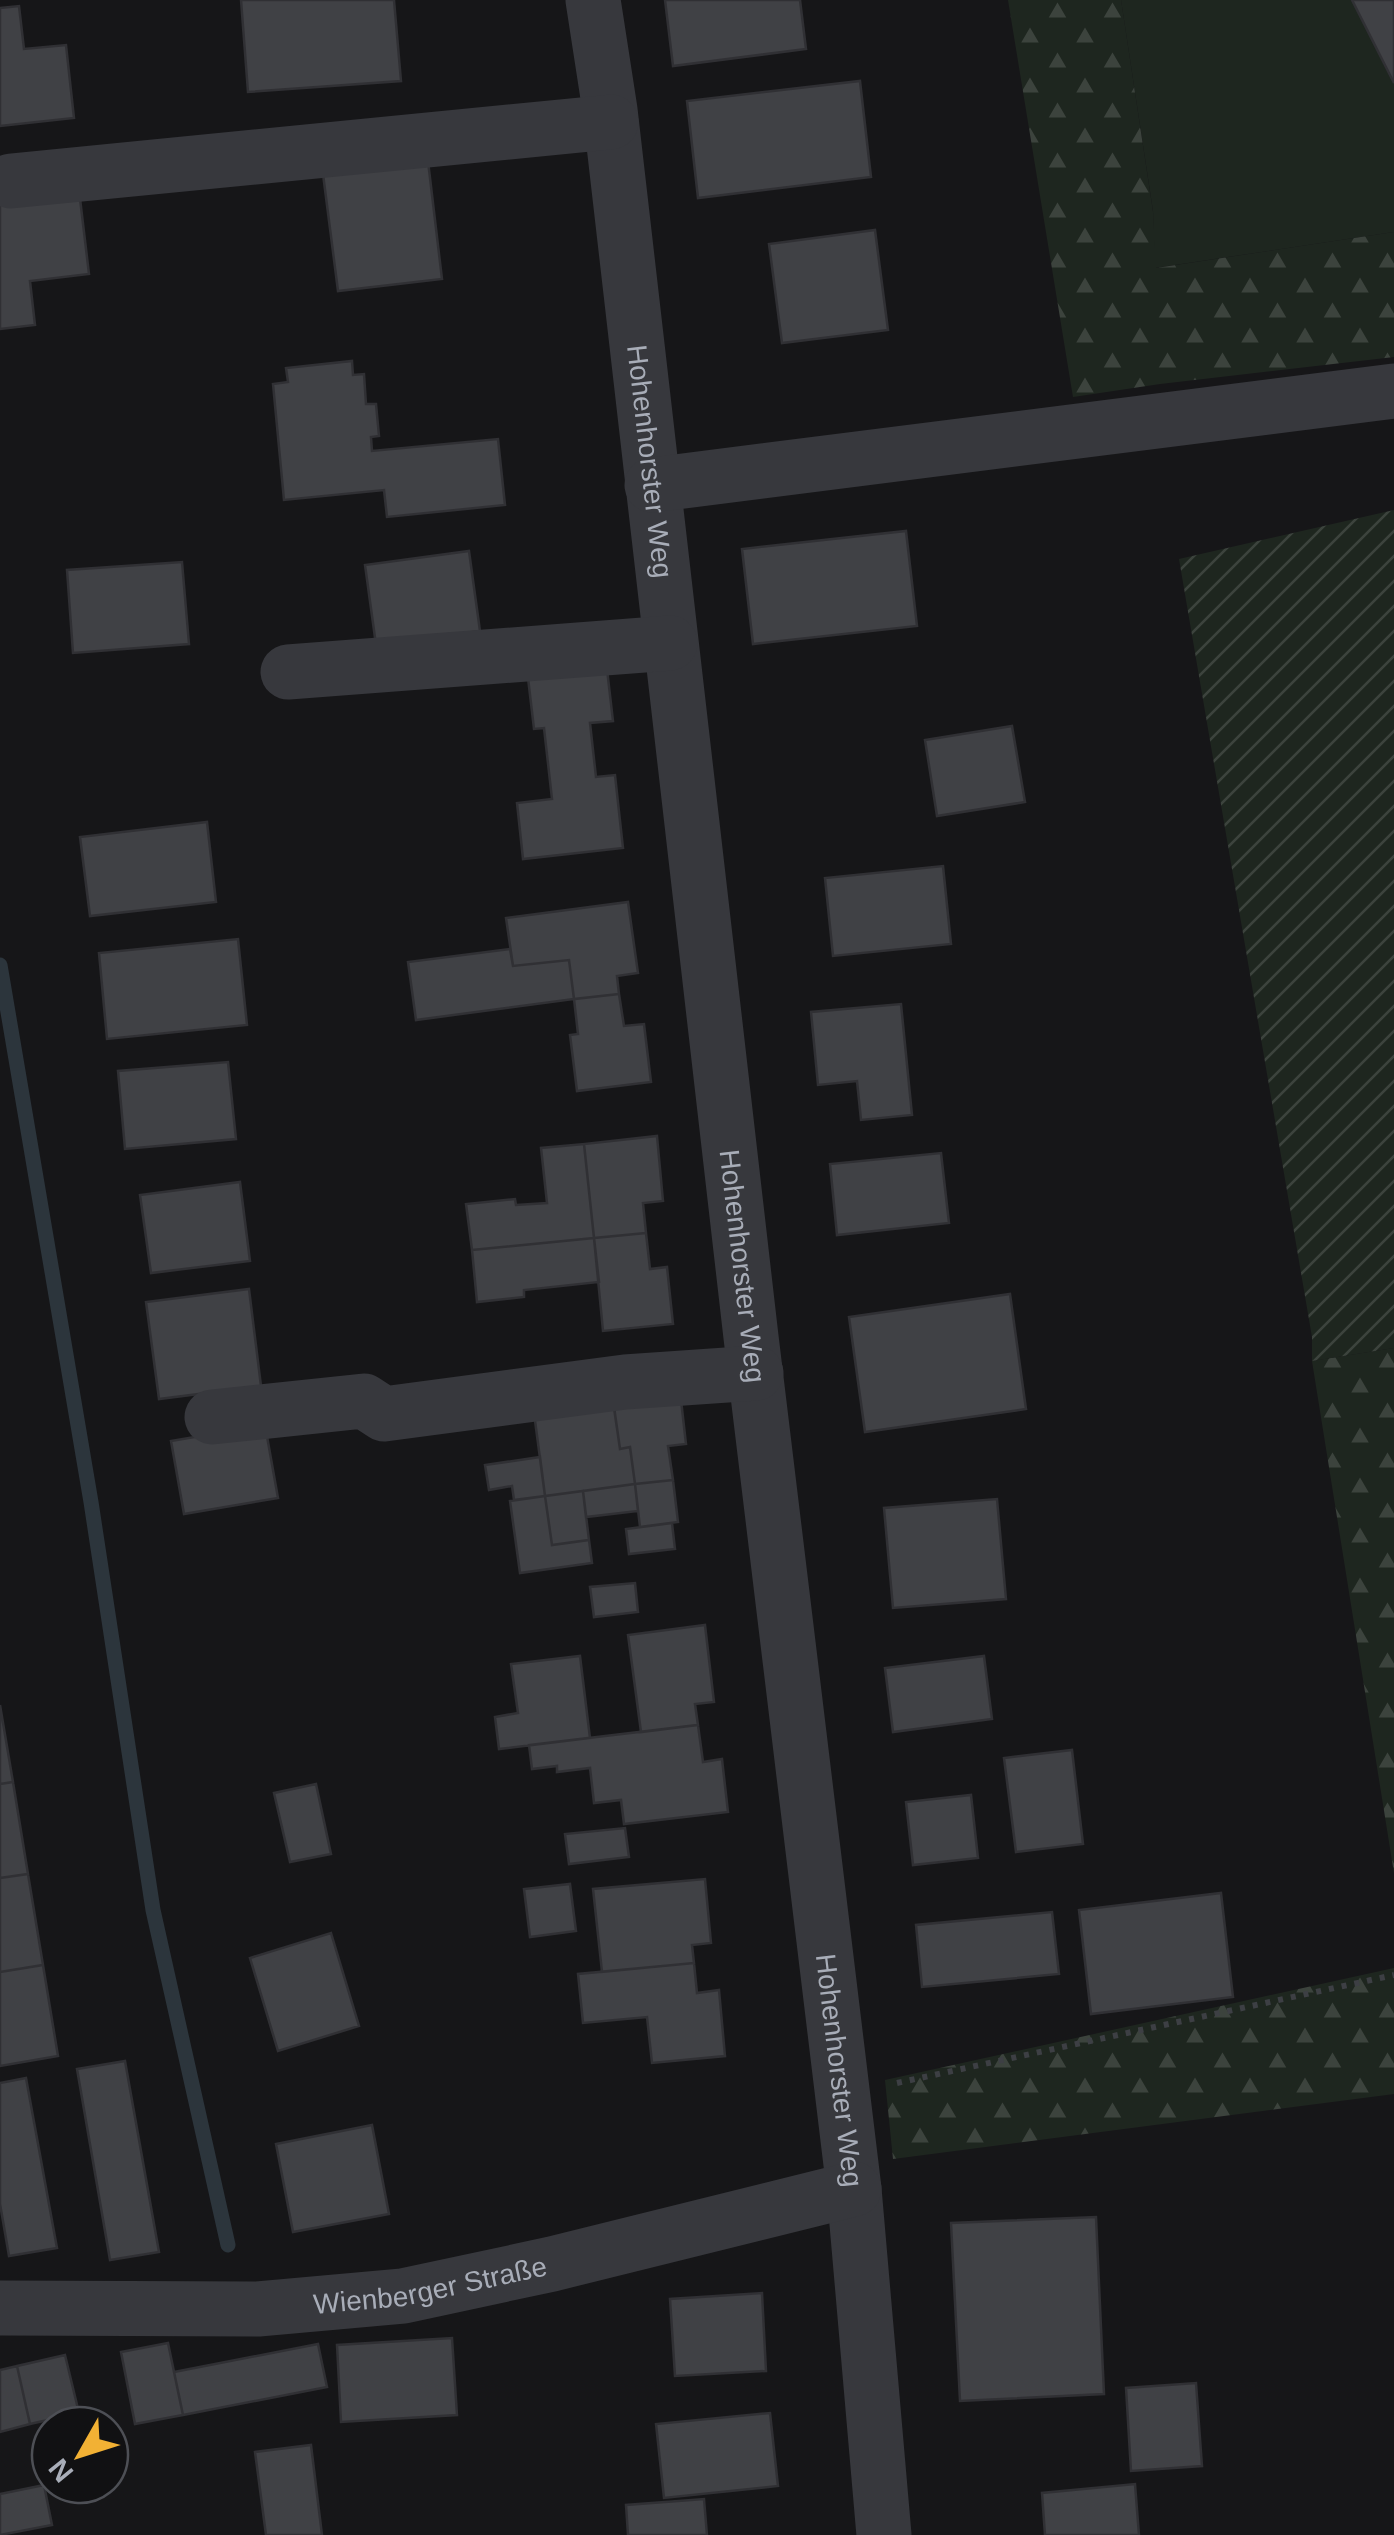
<svg xmlns="http://www.w3.org/2000/svg" width="1394" height="2535" font-family="Helvetica,sans-serif">
	<style>
		.green { fill: #1e261f }
		.forest { fill: url(#forest-firs) }
		.garden { fill: url(#garden-furrows) }
		.lines { fill: none; stroke-linecap: round; stroke-linejoin: round }
		.stream { stroke: #2c353c; stroke-width: 15 }
		.building { fill: #404145; stroke: #303034; stroke-width: 2.5 }
		.path { stroke: #3d3f44; stroke-width: 6; stroke-dasharray: 5 8; stroke-linecap: butt }
		.minor { stroke: #37383d; stroke-width: 55 }
		.labels { text-anchor: middle; dominant-baseline: central; stroke-width: 9; stroke-linejoin: round; paint-order: stroke }
		.street-label { font-size: 28px; fill: #a8adb8; stroke: #111113 }
	</style>
	<defs>
		<pattern id="forest-firs" width="22" height="20" patternUnits="userSpaceOnUse" patternTransform="scale(2.5)"><rect width="22" height="20" fill="#1e261f"/><path d="M5 1l3.5 6h-7zM16 11l3.5 6h-7z" fill="#3c433d"/></pattern>
		<pattern id="garden-furrows" width="10" height="10" patternUnits="userSpaceOnUse" patternTransform="scale(2.5)"><rect width="10" height="10" fill="#1e261f"/><path d="M-1 1l2-2M0 10L10 0M9 11l2-2" fill="none" stroke="#3c433d"/></pattern>
	</defs>
	<rect width="100%" height="100%" fill="#161618"/>
	<path class="green" d="M1121 0H1394V232L1155 268 1153 211Z"/>
	<path class="forest" d="M1008 0H1121L1153 212 1156 268 1394 232V357L1160 384 1073 397Z
		M1394 1348V1873L1312 1361Z
		M1394 1968V2094L893 2159 885 2080Z"/>
	<path class="garden" d="M1394 510V1348L1312 1361V1337L1179 559Z"/>
	<g class="lines">
		<path class="stream" d="M0 965 91 1502 153 1910 228 2245"/>
	</g>
	<path class="building" d="M241 0H394L401 81 248 92Z
		M665 0H800L806 49 673 66Z
		M1352 0H1394V83Z
		M19 6 24 49 66 45 74 118 0 126V8Z
		M860 81 871 177 698 198 687 101Z
		M428 161 442 279 338 291 323 174Z
		M79 190 89 274 30 281 35 325 0 329V199Z
		M875 230 888 330 782 343 769 244Z
		M352 361 353 375 364 374 366 404H376L379 436 371 437 372 451 498 439 505 505 387 517 384 490 284 500 273 384 288 382 286 368Z
		M906 531 917 626 753 644 742 549Z
		M469 551 480 631 376 645 365 565Z
		M182 562 189 644 73 653 67 570Z
		M607 669 613 721 590 723 596 777 615 775 623 848 523 859 517 803 552 799 544 728 534 729 528 678Z
		M1012 726 1025 802 937 816 925 740Z
		M207 822 216 902 90 916 80 837Z
		M943 866 951 944 833 956 825 878Z
		M628 902 638 973 617 976 619 994 574 999 569 960 513 966 506 918Z
		M238 939 247 1025 107 1039 99 953Z
		M510 949 513 966 569 960 574 999 416 1020 408 962Z
		M619 994 624 1026 644 1024 651 1082 577 1091 570 1035 578 1034 574 999Z
		M901 1004 912 1115 861 1120 857 1081 818 1085 811 1012Z
		M228 1062 236 1139 125 1149 118 1071Z
		M657 1136 663 1201 643 1203 646 1233 594 1238 584 1144Z
		M584 1144 594 1238 472 1250 466 1204 515 1199 516 1205 547 1203 541 1148Z
		M941 1153 949 1223 837 1235 830 1164Z
		M240 1182 250 1261 151 1273 140 1195Z
		M646 1233 650 1269 667 1267 673 1324 603 1331 594 1238Z
		M594 1238 599 1282 524 1290V1297L477 1302 472 1250Z
		M249 1289 261 1386 159 1399 146 1302Z
		M1010 1294 1026 1409 865 1432 849 1317Z
		M611 1387 620 1449 630 1447 635 1484 545 1496 532 1398Z
		M680 1391 686 1444 668 1446 673 1480 635 1484 630 1447 620 1449 613 1400Z
		M265 1425 278 1498 184 1514 171 1441Z
		M540 1457 545 1496 514 1500 512 1486 489 1490 485 1465Z
		M673 1480 678 1522 640 1527 635 1484Z
		M635 1484 638 1511 586 1517 583 1491Z
		M583 1491 589 1540 552 1545 545 1496Z
		M545 1496 552 1545 589 1540 592 1563 520 1573 510 1501Z
		M997 1499 1006 1599 893 1608 884 1508Z
		M672 1523 675 1549 629 1554 626 1529Z
		M635 1583 638 1612 594 1617 590 1587Z
		M705 1625 714 1702 695 1704 698 1725 641 1732 628 1635Z
		M580 1656 590 1738 499 1749 495 1717 518 1713 511 1664Z
		M984 1656 992 1719 893 1732 885 1668Z
		M0 1705 13 1782 0 1784Z
		M698 1725 703 1762 722 1759 728 1812 624 1824 621 1800 594 1803 590 1768 557 1772V1766L532 1769 529 1745Z
		M1072 1750 1083 1844 1016 1852 1004 1758Z
		M13 1782 28 1874 0 1878V1784Z
		M316 1784 331 1854 290 1862 274 1793Z
		M971 1795 978 1858 913 1865 906 1802Z
		M625 1828 629 1857 569 1864 565 1834Z
		M28 1874 43 1965 0 1972V1878Z
		M705 1879 711 1943 692 1945 694 1963 602 1972 593 1889Z
		M570 1884 576 1931 530 1937 524 1889Z
		M1221 1893 1233 1997 1091 2014 1079 1910Z
		M1052 1912 1059 1974 922 1987 916 1925Z
		M331 1933 359 2026 278 2051 250 1958Z
		M694 1963 697 1993 719 1990 725 2056 652 2063 647 2017 583 2023 578 1974Z
		M43 1965 58 2056 0 2066V1972Z
		M125 2061 159 2252 110 2260 77 2069Z
		M26 2078 57 2248 9 2256 0 2204V2083Z
		M372 2125 389 2214 293 2232 276 2144Z
		M1096 2217 1104 2394 960 2401 951 2223Z
		M762 2293 766 2371 675 2376 670 2299Z
		M452 2338 457 2415 341 2422 337 2345Z
		M168 2343 183 2415 135 2424 121 2352Z
		M318 2344 327 2387 183 2415 174 2372Z
		M65 2355 79 2413 30 2424 17 2366Z
		M17 2366 30 2424 0 2432V2370Z
		M1196 2383 1202 2466 1131 2471 1126 2388Z
		M770 2413 778 2486 664 2498 656 2424Z
		M311 2445 322 2535H266L255 2452Z
		M1135 2484 1139 2535H1045L1042 2493Z
		M44 2485 52 2525 0 2535V2494Z
		M704 2499 707 2535H628L626 2505Z"/>
	<g class="lines">
		<path class="path" d="M897 2083 1394 1975"/>
		<g class="minor">
			<path id="s1" d="M593 0 610 110 751 1337 854 2189 884 2535"/>
			<path d="M11 181 611 122"/>
			<path d="M652 485 1394 391"/>
			<path d="M288 672 670 643"/>
			<path d="M212 1417 364 1401 384 1414 625 1382 756 1373"/>
			<path id="s2" d="M0 2308 258 2309 403 2296 552 2264 854 2189"/>
		</g>
	</g>
	<g class="labels">
		<g class="street-label">
			<text stroke="none"><textPath href="#s1" startOffset="465">Hohenhorster Weg</textPath></text>
			<text stroke="none"><textPath href="#s1" startOffset="1275">Hohenhorster Weg</textPath></text>
			<text stroke="none"><textPath href="#s1" startOffset="2085">Hohenhorster Weg</textPath></text>
			<text stroke="none"><textPath href="#s2" startOffset="432">Wienberger Straße</textPath></text>
		</g>
	</g>
	<g transform="translate(80 2455) rotate(231)"><circle r="48" fill="#111113" stroke="#4d4f55" stroke-width="2.5"/>
	<path d="M0-8L18 38L0 25L-18 38Z" fill="#f2b134"/>
	<text y="-15" font-size="28" font-weight="bold" text-anchor="middle" fill="#a8adb8">N</text>
	</g>
</svg>
